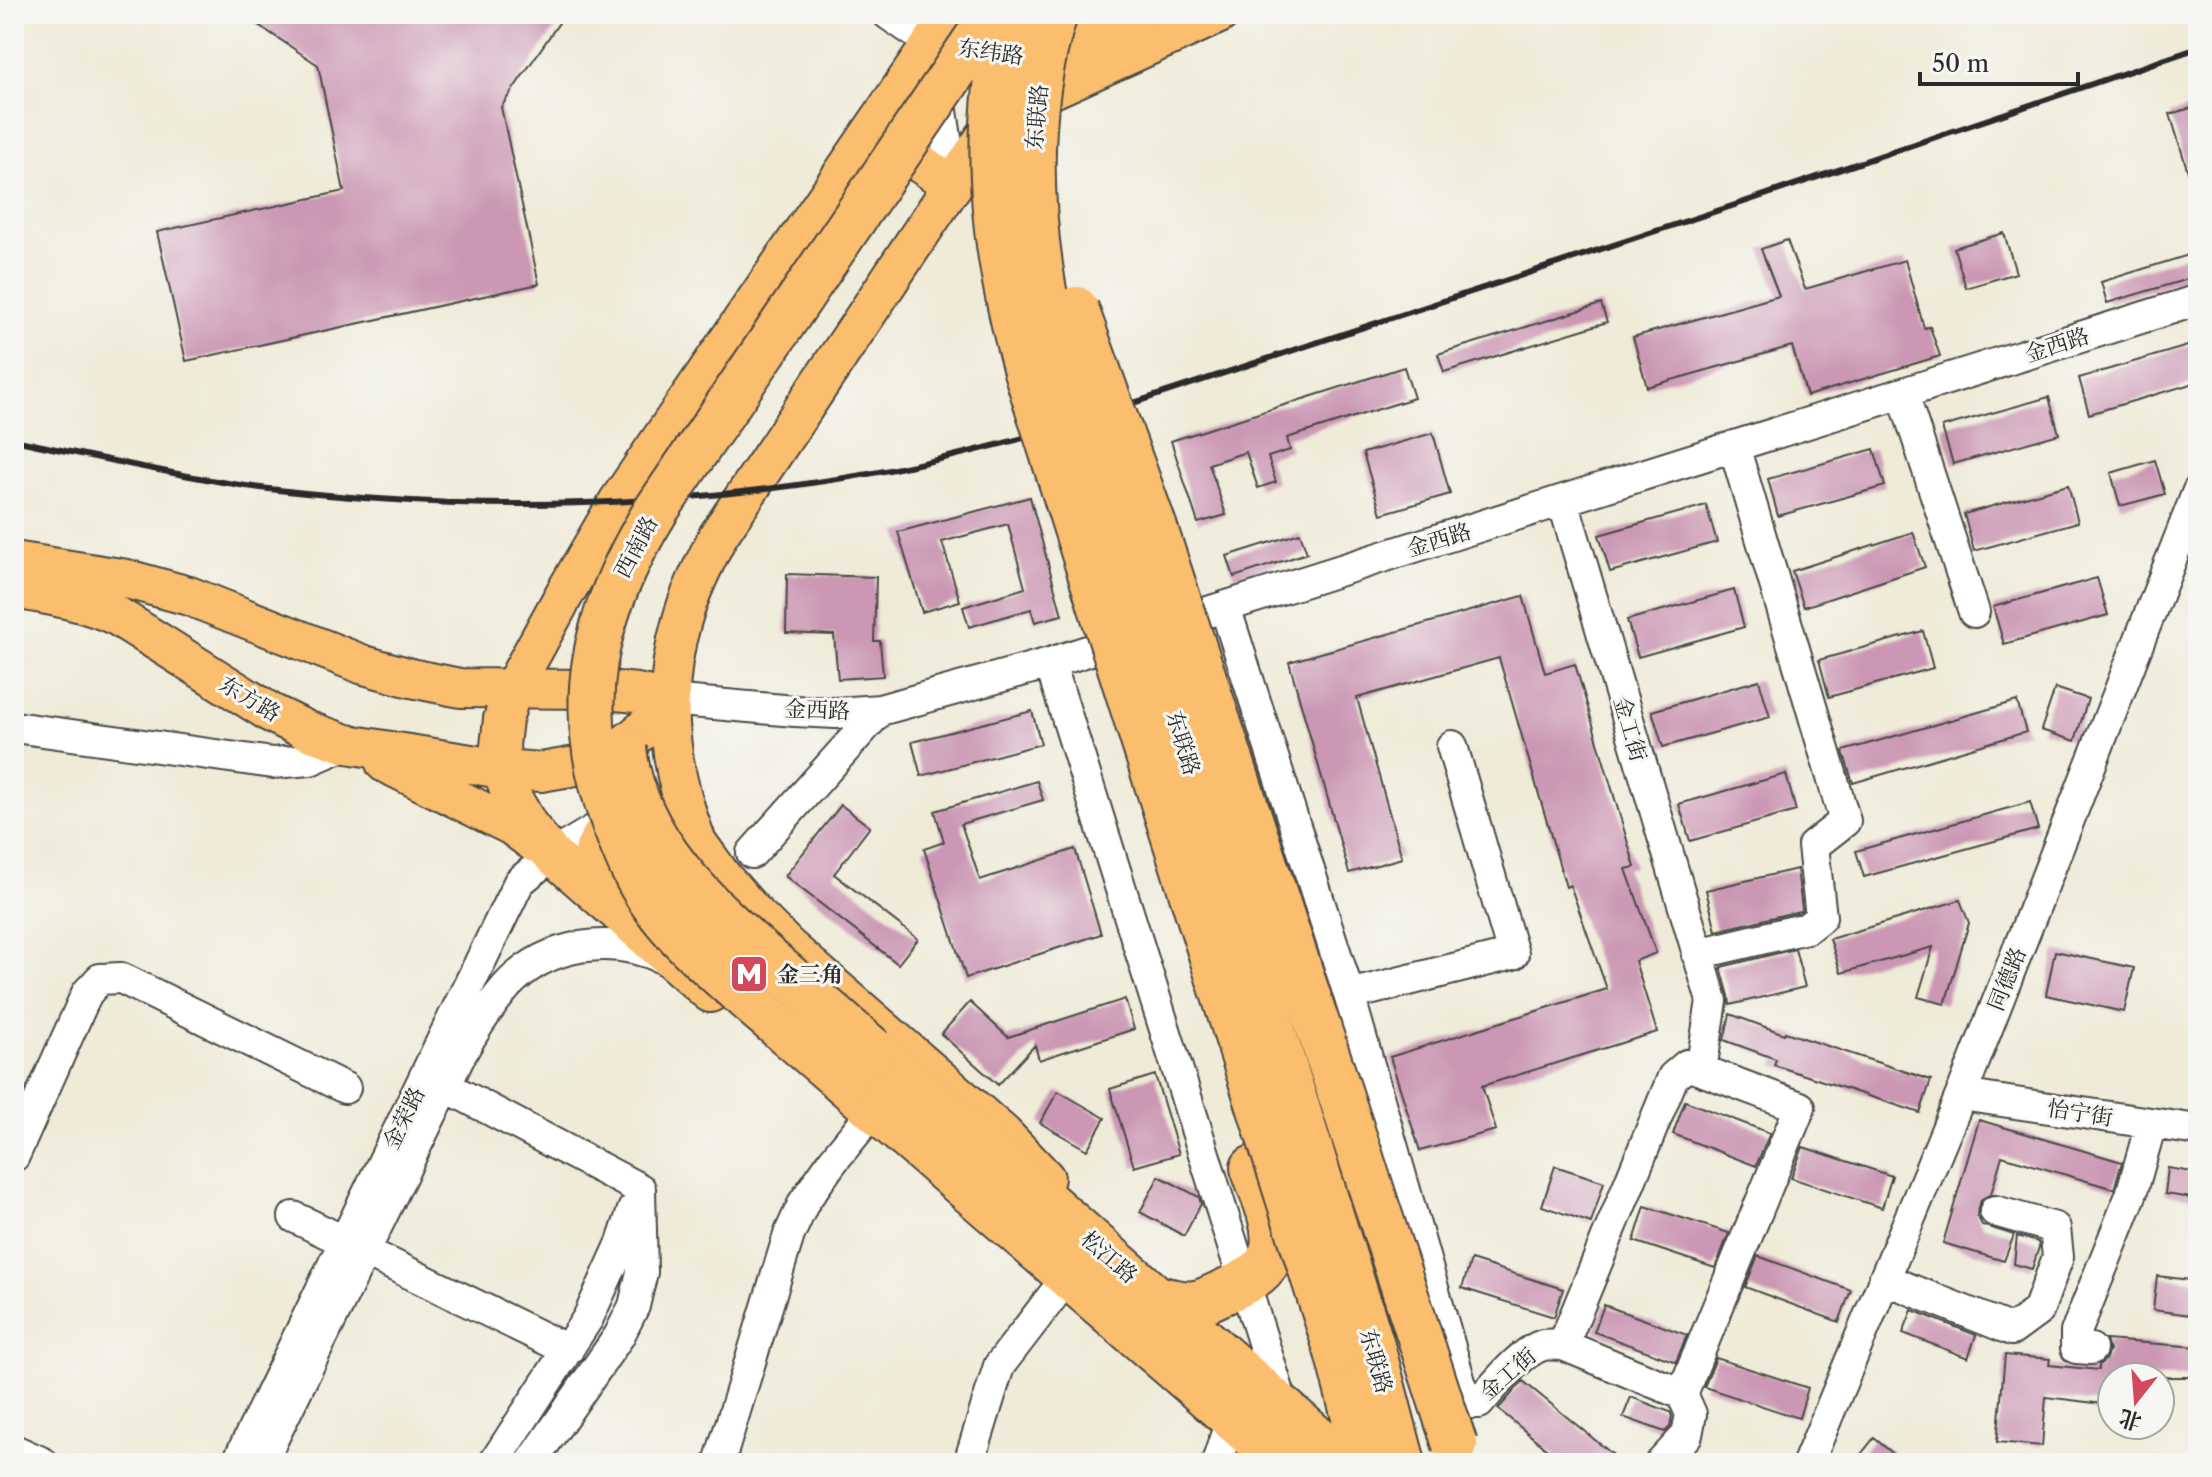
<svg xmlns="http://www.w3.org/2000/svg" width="2212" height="1477" font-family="'Libre Caslon Text','Noto Serif SC',serif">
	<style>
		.building { fill: #cb97b4 }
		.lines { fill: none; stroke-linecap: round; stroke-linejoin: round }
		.minor-casing { stroke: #484845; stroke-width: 34 }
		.major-casing { stroke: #484845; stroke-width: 42 }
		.highway-casing { stroke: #484845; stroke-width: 48 }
		.minor { stroke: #fff; stroke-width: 30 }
		.major { stroke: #fbbd6e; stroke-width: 38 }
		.highway { stroke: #fbbd6e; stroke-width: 44 }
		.rail { stroke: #2b2b2b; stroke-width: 6 }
		.highway-bridge-casing { stroke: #484845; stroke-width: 48; stroke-linecap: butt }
		.highway-bridge { stroke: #fbbd6e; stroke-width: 44 }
		.labels { text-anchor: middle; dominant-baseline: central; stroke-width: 6; stroke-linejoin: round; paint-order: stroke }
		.street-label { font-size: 22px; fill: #2b2b2b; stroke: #f6f6f2 }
		.poi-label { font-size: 22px; font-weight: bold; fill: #2b2b2b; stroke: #f6f6f2; text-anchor: start }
	</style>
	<rect width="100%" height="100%" fill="#f6f6f2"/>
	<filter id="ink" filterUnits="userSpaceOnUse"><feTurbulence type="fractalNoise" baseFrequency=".0125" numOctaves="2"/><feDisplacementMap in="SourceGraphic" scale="16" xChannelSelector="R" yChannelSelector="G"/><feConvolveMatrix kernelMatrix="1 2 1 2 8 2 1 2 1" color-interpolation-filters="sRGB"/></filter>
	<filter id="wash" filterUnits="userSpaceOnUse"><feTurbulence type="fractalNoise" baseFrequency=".006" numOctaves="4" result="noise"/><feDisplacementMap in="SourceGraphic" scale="32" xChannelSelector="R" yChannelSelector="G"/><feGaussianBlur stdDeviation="1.8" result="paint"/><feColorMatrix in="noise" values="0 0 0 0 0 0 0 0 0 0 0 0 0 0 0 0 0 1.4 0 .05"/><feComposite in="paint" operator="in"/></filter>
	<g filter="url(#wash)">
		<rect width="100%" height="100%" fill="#efebd8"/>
		<g id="blocks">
			<path class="building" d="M242 14H565L501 107 539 284 186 361 157 232 344 191 318 65Z
				M2198 106V190L2194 191 2170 114Z
				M2004 233 2016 273 1966 288 1954 248Z
				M1787 240 1805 289 1905 260 1924 328 1930 327 1940 356 1807 396 1792 346 1647 387 1633 337 1779 296 1761 249Z
				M2198 252V276L2107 303 2101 282Z
				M1601 304 1607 322 1444 372 1438 354Z
				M2191 345 2198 369V382L2089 414 2079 378Z
				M1404 367 1414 398 1287 438 1290 450 1268 457 1276 482 1258 488 1246 452 1209 464 1226 515 1198 523 1171 441Z
				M2049 397 2059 434 1953 464 1942 427Z
				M1433 433 1450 494 1381 514 1363 453Z
				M1874 449 1885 486 1778 516 1768 479Z
				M2155 460 2165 494 2120 506 2111 473Z
				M2068 485 2078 522 1974 551 1964 514Z
				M1030 497 1062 615 1035 622 1031 609 969 627 963 607 1025 588 1008 524 942 542 960 601 922 612 898 532Z
				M1706 505 1717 542 1610 572 1599 535Z
				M1913 532 1925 567 1804 607 1792 571Z
				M1300 533 1307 553 1234 577 1227 556Z
				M787 574 876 577 874 641H880L883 676 838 679 834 635 786 633Z
				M2097 578 2108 615 2004 644 1993 607Z
				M1734 590 1744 627 1638 657 1627 620Z
				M1523 596 1545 673 1575 664 1635 867 1626 869 1656 953 1635 961 1657 1032 1482 1086 1496 1130 1420 1151 1390 1057 1607 989 1570 885 1566 887 1499 658 1357 698 1402 858 1349 873 1289 662Z
				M1923 631 1933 668 1829 697 1819 660Z
				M1759 680 1770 717 1663 747 1652 711Z
				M2055 688 2088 699 2075 741 2041 730Z
				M2017 701 2026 732 1853 783 1843 751Z
				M1032 711 1041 744 921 776 912 742Z
				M1786 774 1796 811 1690 841 1679 804Z
				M1037 781 1043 800 961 824 980 880 1075 849 1101 934 966 978 924 849 944 842 935 811Z
				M2030 802 2038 829 1864 877 1856 851Z
				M841 805 870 827 834 874 918 939 898 964 785 876Z
				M1797 869 1802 909 1800 911 1716 931 1706 890Z
				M1960 900 1969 923 1945 1004 1918 997 1933 947 1841 973 1830 939Z
				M1795 949 1805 987 1730 1005 1729 996 1721 967Z
				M2055 951 2134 968 2124 1012 2046 995Z
				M1125 999 1134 1029 1039 1060 1035 1045 998 1085 941 1034 970 1002 1008 1037Z
				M1730 1014 1784 1034 1785 1032 1931 1080 1920 1113 1774 1065 1776 1059 1724 1040Z
				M1155 1075 1179 1154 1134 1167 1110 1089Z
				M1058 1091 1105 1118 1087 1150 1040 1123Z
				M1685 1101 1770 1133 1756 1166 1673 1134Z
				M1979 1120 2122 1162 2114 1189 2002 1156 1991 1194 1982 1199 1978 1207 1977 1215 1982 1225 2014 1235 2004 1261 1943 1243Z
				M1803 1147 1892 1176 1882 1208 1791 1178Z
				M1555 1166 1604 1182 1591 1223 1542 1206Z
				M2168 1168 2198 1173V1199L2165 1194Z
				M1159 1176 1199 1197 1201 1204 1184 1236 1140 1212Z
				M1645 1206 1729 1233 1715 1268 1634 1241Z
				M2017 1236 2038 1242 2039 1247 2032 1269 2014 1264Z
				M1758 1256 1851 1290 1839 1322 1745 1287Z
				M1471 1260 1563 1289 1554 1317 1462 1288Z
				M2157 1276 2198 1281V1316L2153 1310Z
				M1604 1305 1687 1335 1676 1362 1594 1332Z
				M1912 1310 1976 1335 1968 1358 1903 1333Z
				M2106 1340 2198 1347V1377H2112V1405L2046 1397 2042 1446 1997 1442 2005 1355 2050 1359 2049 1365 2099 1370V1365L2105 1360 2109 1351Z
				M1716 1358 1808 1388 1799 1418 1704 1387Z
				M1523 1381 1623 1463H1564L1498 1409Z
				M1631 1397 1670 1412 1672 1416 1670 1427 1665 1432 1623 1417Z
				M1874 1438 1905 1463H1854Z"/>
		</g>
	</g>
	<g filter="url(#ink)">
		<use href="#blocks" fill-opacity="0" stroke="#484845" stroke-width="2"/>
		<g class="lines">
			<defs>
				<path id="minor" d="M888 14 932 44 953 185
					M1903 394 1974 612
					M1225 607 1349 995 1466 1403H1479C1495 1385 1520 1352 1543 1345 1549 1344 1557 1345 1563 1345L1673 1077 1687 1065 1701 1070 1712 1001 1563 501
					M1208 612 2198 300
					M1050 663 1284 1409
					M669 700 795 711 836 713 880 710 1050 663 1128 638
					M14 727 273 763 310 760 347 744
					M752 853 880 710
					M1697 954 1807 928 1821 917 1813 846 1845 821 1734 446
					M1349 995 1513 954 1452 746
					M445 1086 640 1189 642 1272 634 1306 619 1336 531 1463
					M1961 1095 2198 1130
					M14 1156 87 993 100 979 121 978 345 1088
					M294 1217 568 1350
					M1884 1279 2012 1330 2038 1311 2058 1257 2055 1228 1995 1211
					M1563 1345 1682 1394 1800 1107 1701 1070
					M2091 1349 2076 1348V1332L2131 1195 2151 1124
					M14 1450 43 1463
					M237 1463 519 882 552 855 614 818
					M261 1463 461 1054C474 1030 488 1008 506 987 547 942 612 934 665 959
					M494 1463 588 1318 622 1243 633 1210
					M719 1463 789 1235 804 1202 832 1162 862 1125
					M969 1463 999 1366 1068 1276
					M1217 1463 1232 1417
					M1661 1463 1687 1435 1691 1414 1682 1394
					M1808 1463 1961 1095 2198 491"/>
				<path id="major" d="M1022 56 1037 58 1137 14
					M1015 106 1219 14
					M875 134 953 185
					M14 561 127 579 189 596 364 665 411 678 460 688 595 689 637 693 669 700
					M14 589C50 595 83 601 117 616L271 713 306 730 347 744 502 769 541 772 582 765 618 750 644 729 669 700
					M385 763 512 826 535 843
					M697 842C669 771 660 695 682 620 690 591 704 564 718 536L999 116
					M601 897 594 881 592 867 595 848 605 830 619 815 640 812 660 815 679 826 697 842 723 878 752 911 787 946 1003 1134 1045 1178
					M710 993 552 855 528 825 511 795 502 769 500 746 503 719 513 688 565 593 618 502 952 14"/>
				<path id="highway" d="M873 1050 1345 1463
					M846 1084 1284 1463
					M1157 1298C1170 1301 1187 1306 1200 1302 1208 1300 1216 1295 1224 1292 1244 1282 1269 1273 1273 1247 1277 1222 1261 1192 1253 1168
					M1371 1342 1403 1463
					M1337 1352 1357 1429 1364 1463"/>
			</defs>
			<use href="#minor" class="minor-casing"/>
			<use href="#major" class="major-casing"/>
			<use href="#highway" class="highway-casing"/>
			<use href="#minor" class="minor"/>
			<use href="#major" class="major"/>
			<use href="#highway" class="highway"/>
			<path class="rail" d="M14 440C91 456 168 474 246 486 290 492 335 496 379 499 534 510 690 503 844 478 910 468 974 451 1039 434L1741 203 2198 48"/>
			<defs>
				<path id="highway-bridge" d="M1009 14C1002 37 999 62 996 87 985 184 1000 277 1026 371L1337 1352
					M1055 14C1023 114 1029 221 1050 322L1371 1342
					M1076 309 1155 528 1455 1445
					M624 748C634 842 709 907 775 965 808 993 841 1022 873 1050
					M846 1084C815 1057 784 1031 754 1005 718 973 679 941 652 902 635 878 625 852 615 826 570 707 592 614 657 509L993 14"/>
			</defs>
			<use href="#highway-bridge" class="highway-bridge-casing"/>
			<use href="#highway-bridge" class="highway-bridge"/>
		</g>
	</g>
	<defs>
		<symbol id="metro-square" viewBox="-11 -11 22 22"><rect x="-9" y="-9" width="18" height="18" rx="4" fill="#d1495b" stroke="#f6f6f2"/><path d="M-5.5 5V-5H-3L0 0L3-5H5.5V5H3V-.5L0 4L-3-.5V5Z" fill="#fff"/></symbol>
	</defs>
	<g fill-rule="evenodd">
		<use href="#metro-square" x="727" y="952" width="44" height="44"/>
	</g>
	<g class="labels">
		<g class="street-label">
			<text transform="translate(991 52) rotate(8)">东纬路</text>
			<text transform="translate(1037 117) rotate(-85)">东联路</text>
			<text transform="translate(2057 345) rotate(-18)">金西路</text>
			<text transform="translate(1439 540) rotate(-17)">金西路</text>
			<text transform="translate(636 547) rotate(-62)">西南路</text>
			<text transform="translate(250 699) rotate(31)">东方路</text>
			<text transform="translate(817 710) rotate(2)">金西路</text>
			<text transform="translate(1630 729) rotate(74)">金工街</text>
			<text transform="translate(1183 743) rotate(73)">东联路</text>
			<text transform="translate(2007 979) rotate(-68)">同德路</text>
			<text transform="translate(2080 1113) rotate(9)">怡宁街</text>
			<text transform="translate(404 1118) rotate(-64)">金荣路</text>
			<text transform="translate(1109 1257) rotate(41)">松江路</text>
			<text transform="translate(1376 1361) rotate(74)">东联路</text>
			<text transform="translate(1508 1374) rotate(-41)">金工街</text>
		</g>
		<g class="poi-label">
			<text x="777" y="974">金三角</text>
		</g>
	</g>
	<rect width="2212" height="1477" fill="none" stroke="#f6f6f2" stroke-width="48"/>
	<g transform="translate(2136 1401) rotate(197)"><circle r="38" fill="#f6f6f2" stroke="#a5a5a2" stroke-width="2"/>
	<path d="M0-6L14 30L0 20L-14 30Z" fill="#d1495b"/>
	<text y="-12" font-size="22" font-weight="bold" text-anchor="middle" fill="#2b2b2b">北</text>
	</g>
	<path d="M1920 72v12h158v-12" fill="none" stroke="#2b2b2b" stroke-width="4"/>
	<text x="1932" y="72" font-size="24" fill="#2b2b2b" stroke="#f6f6f2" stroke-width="6" paint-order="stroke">50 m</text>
</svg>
